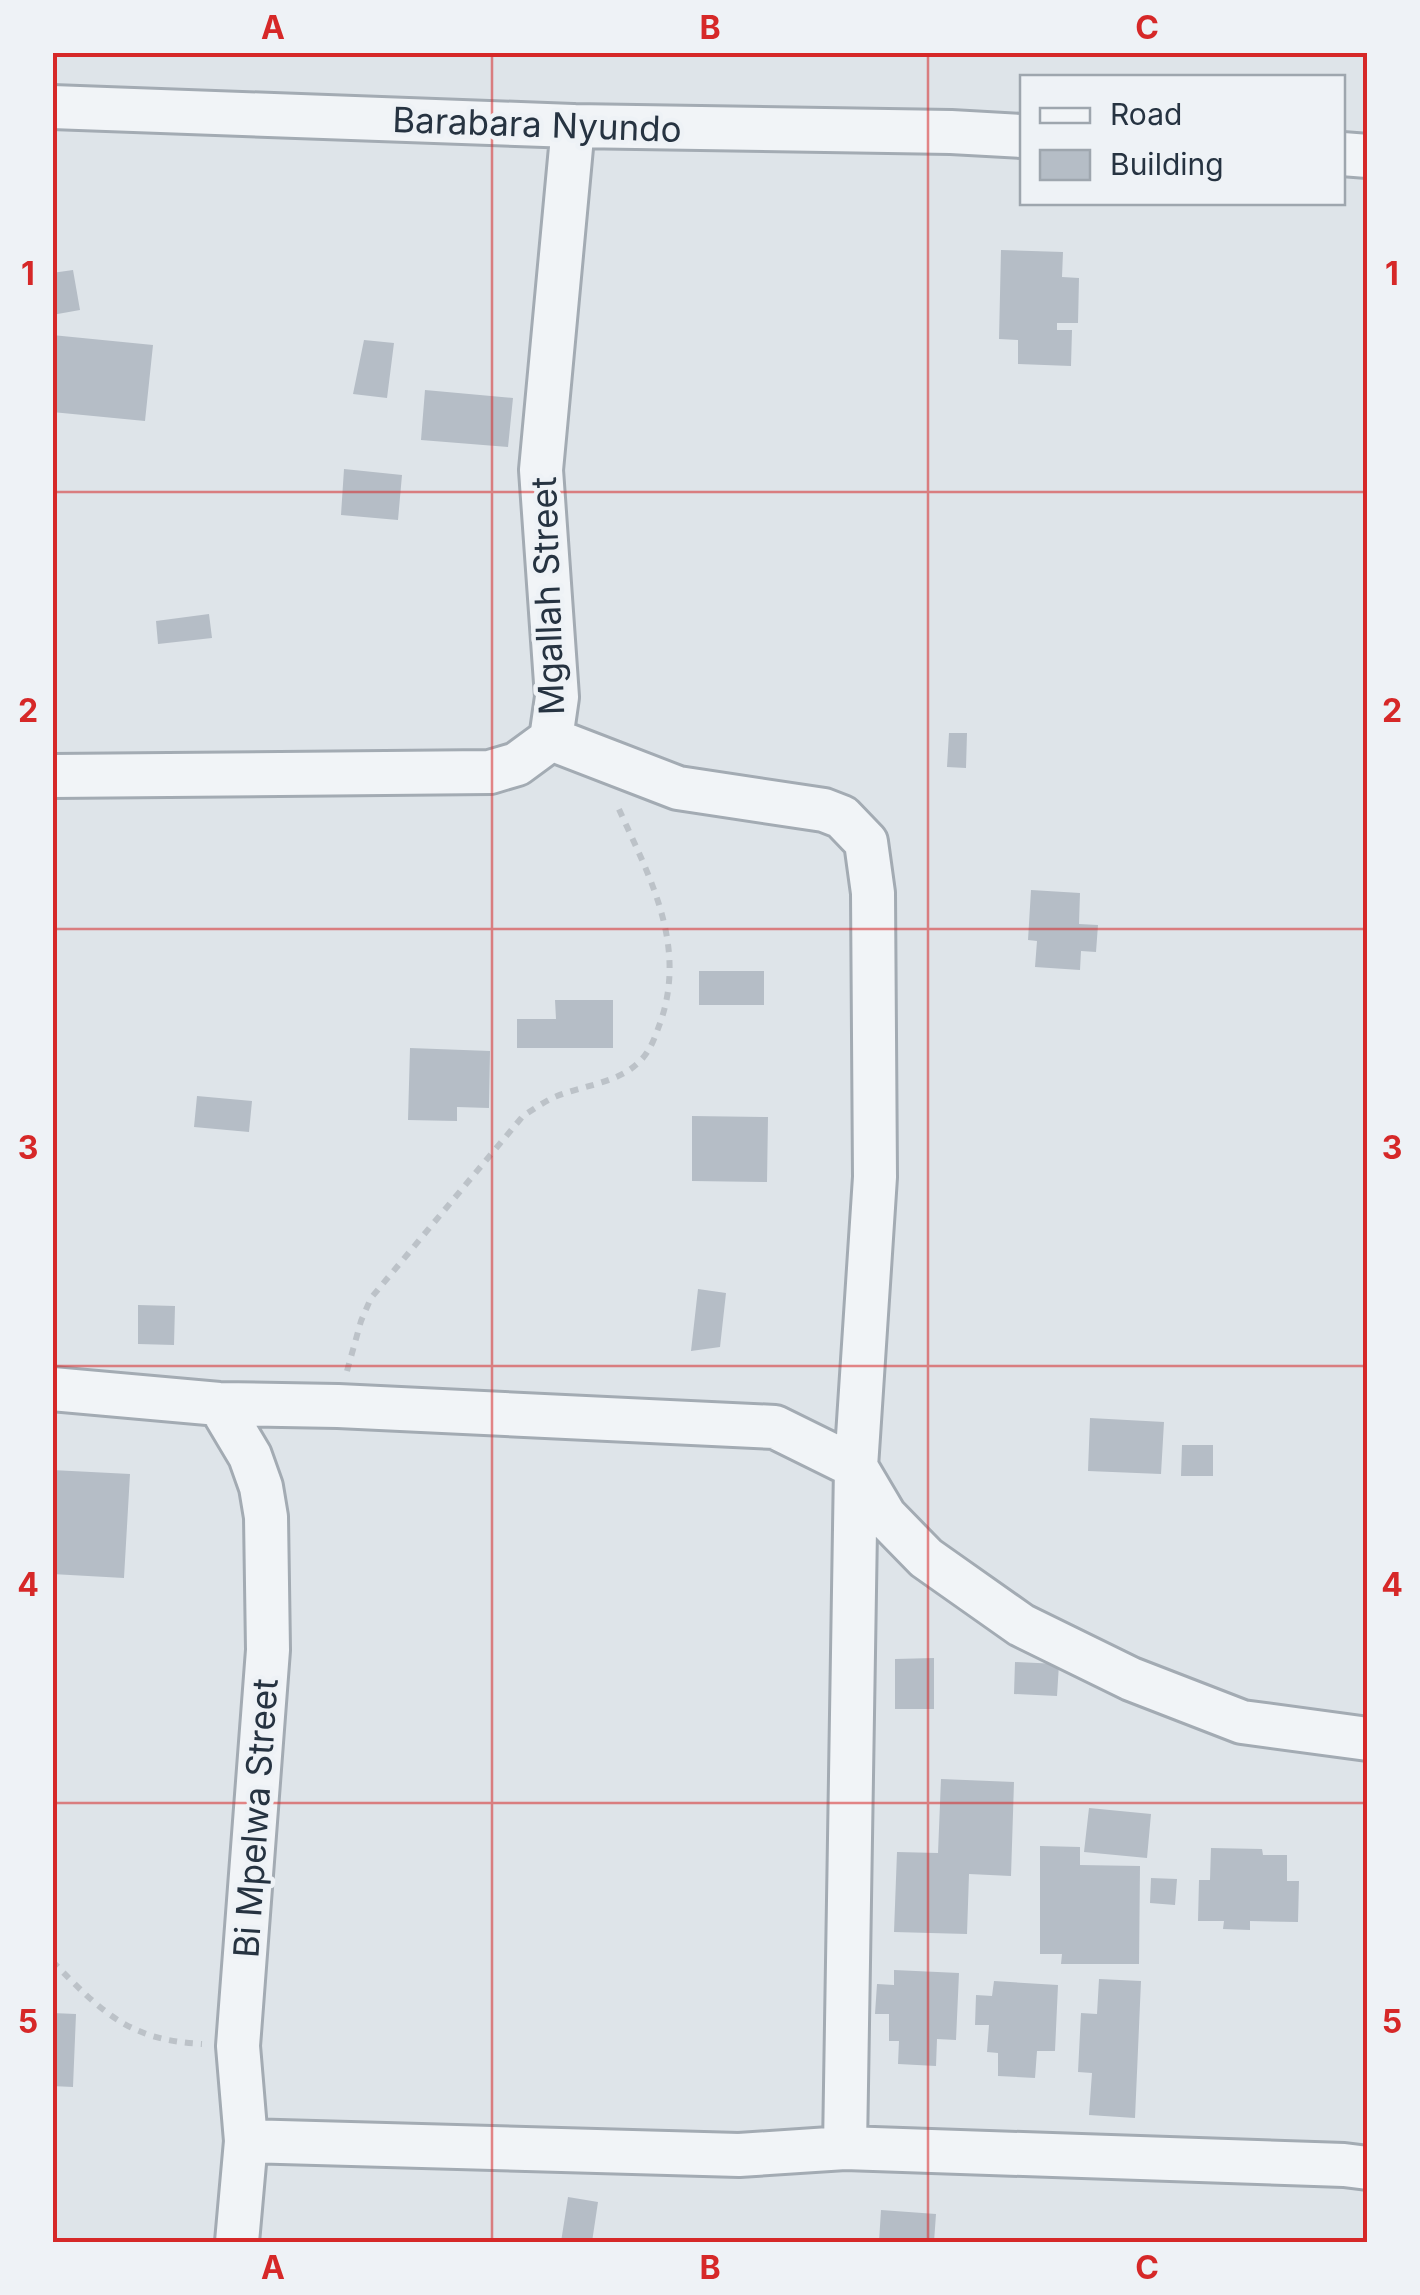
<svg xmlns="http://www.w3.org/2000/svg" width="1420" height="2295" font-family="Inter,sans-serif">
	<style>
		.building { fill: #b5bdc6 }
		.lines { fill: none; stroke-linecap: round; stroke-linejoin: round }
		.minor-casing { stroke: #a3abb3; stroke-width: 48 }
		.path { stroke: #bcc2c8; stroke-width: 6; stroke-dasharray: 8 8; stroke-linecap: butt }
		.minor { stroke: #f1f4f7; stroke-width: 42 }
		.grid { fill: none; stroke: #d62828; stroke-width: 2.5; stroke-opacity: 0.55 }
		.labels { text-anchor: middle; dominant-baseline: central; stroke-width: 9; stroke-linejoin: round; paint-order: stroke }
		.street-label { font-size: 35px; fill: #263341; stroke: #eef2f6 }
		.neatline { fill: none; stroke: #d62828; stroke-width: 4 }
		.grid-label { font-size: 32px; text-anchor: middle; font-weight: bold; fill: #d62828 }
	</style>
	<rect width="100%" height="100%" fill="#dee4e9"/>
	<path class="building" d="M1001 250 1063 252 1062 277 1079 278 1078 323H1057V330H1072L1071 366 1018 364V340L999 339Z
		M73 270 80 310 52 315V273Z
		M52 335 153 345 145 421 52 412Z
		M364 340 394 343 387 398 353 394Z
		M425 390 513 398 508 447 421 440Z
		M344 469 402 475 398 520 341 515Z
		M209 614 212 638 158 644 156 621Z
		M949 733H967L966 768 947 767Z
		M1031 890 1080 893 1079 924 1098 925 1096 952 1081 951 1080 970 1035 967 1037 941 1028 940Z
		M699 971H764V1005H699Z
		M555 1000H613V1048H517V1019H556Z
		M410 1048 490 1051 489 1108 457 1107V1121L408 1120Z
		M197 1096 252 1101 249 1132 194 1127Z
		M692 1116 768 1117 767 1182 692 1181Z
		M698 1289 726 1293 720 1347 691 1351Z
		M138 1305 175 1306 174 1345 138 1344Z
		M1090 1418 1164 1422 1161 1474 1088 1471Z
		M1182 1445H1213V1476H1181Z
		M52 1470 130 1474 124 1578 52 1574Z
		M934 1658V1709H895V1659Z
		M1015 1662 1059 1664 1057 1696 1014 1694Z
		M941 1779 1014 1782 1011 1876 969 1874 967 1934 894 1932 897 1852 938 1853Z
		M1089 1808 1151 1814 1147 1858 1084 1852Z
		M1040 1846 1080 1847V1865L1140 1866 1139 1964H1061L1062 1954H1040Z
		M1211 1848 1262 1849 1263 1855H1287V1881H1299L1298 1922 1250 1921V1930L1223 1929 1224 1921H1198L1199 1880H1210Z
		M1151 1878 1177 1879 1175 1905 1150 1903Z
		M894 1970 959 1973 956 2040 937 2039 936 2066 898 2064 899 2041H889V2014H875L877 1984 894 1985Z
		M1099 1979 1141 1981 1135 2118 1089 2115 1092 2073 1078 2072 1081 2013 1097 2014Z
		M994 1981 1058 1985 1055 2051H1037L1035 2078 998 2076V2053L987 2052 989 2025H975L976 1995 992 1996Z
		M52 2013 76 2014 73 2087 52 2086Z
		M568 2197 598 2202 592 2242H561Z
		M881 2210 936 2214 934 2242H879Z"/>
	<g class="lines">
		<defs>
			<path id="minor" d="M52 107 573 126 951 132 1022 136
				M1342 154 1368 156
				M551 739 678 788 824 810 842 817 866 842 873 893 875 1177 856 1467 845 2148
				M52 776 490 772 517 764 551 739 557 697 541 470 573 126
				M52 1389 219 1404 338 1406 775 1427 856 1467 885 1516 926 1558 1021 1625 1131 1679 1242 1722 1368 1739
				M219 1404 250 1456 261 1487 266 1517 268 1650 238 2046 246 2141 237 2242
				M246 2141 739 2155 845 2148 1344 2165 1368 2168"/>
		</defs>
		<use href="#minor" class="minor-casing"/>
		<path class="path" d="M347 1371 361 1321 371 1298 523 1116C534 1109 545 1101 557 1096 584 1085 620 1083 641 1060 650 1051 655 1037 659 1026 689 946 649 876 617 805
			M52 1961C102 2012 128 2040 202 2044"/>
		<use href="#minor" class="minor"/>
	</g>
	<path class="grid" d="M492 52V2242M928 52V2242M52 492H1368M52 929H1368M52 1366H1368M52 1803H1368"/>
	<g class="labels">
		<g class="street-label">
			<text transform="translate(537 124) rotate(2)">Barabara Nyundo</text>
			<text transform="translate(547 596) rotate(-92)">Mgallah Street</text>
			<text transform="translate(255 1818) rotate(-86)">Bi Mpelwa Street</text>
		</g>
	</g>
	<rect width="1420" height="2295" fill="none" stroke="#eef2f6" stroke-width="110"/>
	<rect x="1020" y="75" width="325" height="130" fill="#eef2f6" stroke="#9ea6ae" stroke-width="2.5"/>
	<rect x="1040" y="108" width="50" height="15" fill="#f1f4f7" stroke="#9ea6ae" stroke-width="2.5"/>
	<text x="1110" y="125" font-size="30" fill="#263341">Road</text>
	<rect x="1040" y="150" width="50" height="30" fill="#b5bdc6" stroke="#9ea6ae" stroke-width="2.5"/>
	<text x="1110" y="175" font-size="30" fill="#263341">Building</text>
	<rect x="55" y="55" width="1310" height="2185" class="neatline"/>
	<g class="grid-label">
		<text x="273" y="39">A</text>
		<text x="710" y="39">B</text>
		<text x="1147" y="39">C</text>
		<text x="28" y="285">1</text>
		<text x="1392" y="285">1</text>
		<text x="28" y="722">2</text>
		<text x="1392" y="722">2</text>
		<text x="28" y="1159">3</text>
		<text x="1392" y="1159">3</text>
		<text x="28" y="1596">4</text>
		<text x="1392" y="1596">4</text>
		<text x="28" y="2033">5</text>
		<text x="1392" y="2033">5</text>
		<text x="273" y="2279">A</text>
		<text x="710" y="2279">B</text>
		<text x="1147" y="2279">C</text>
	</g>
</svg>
